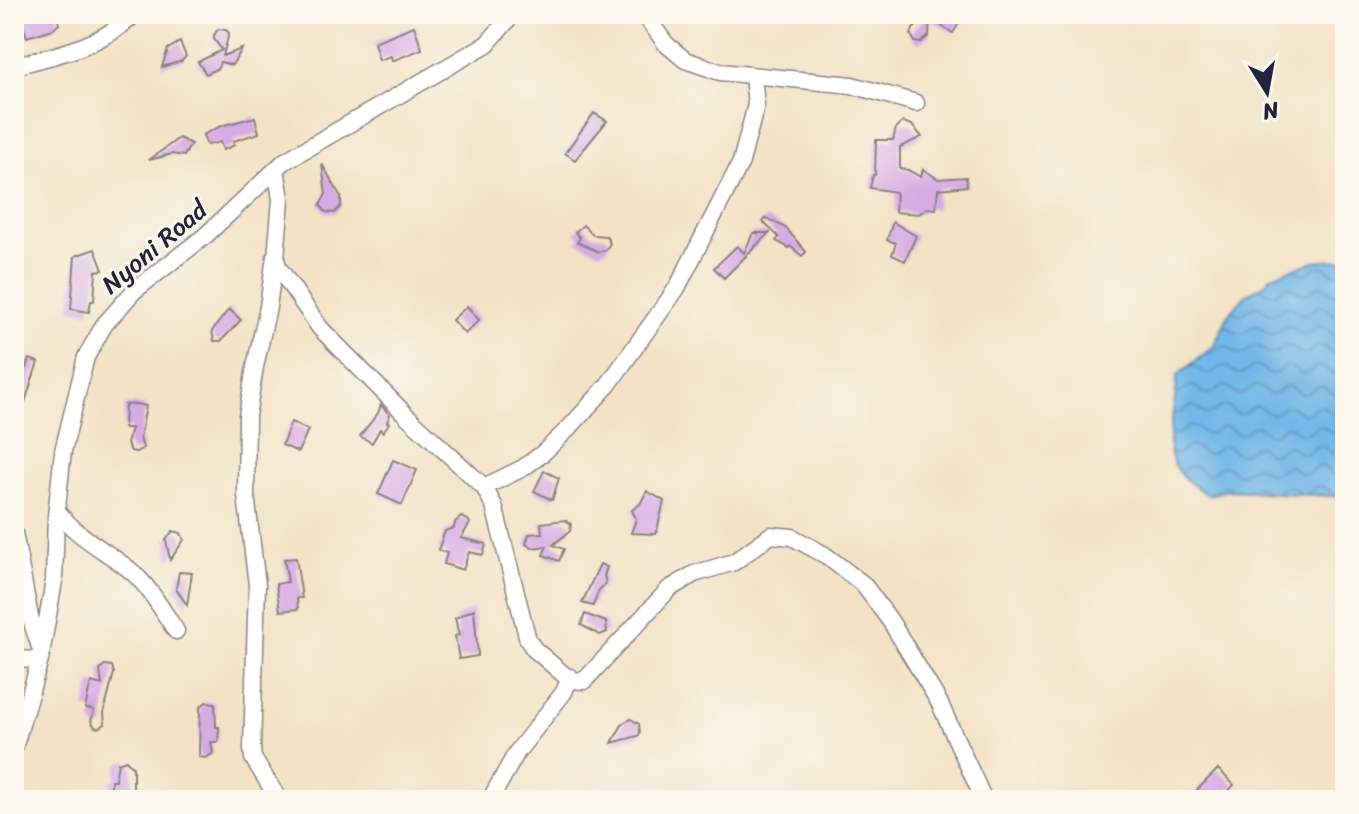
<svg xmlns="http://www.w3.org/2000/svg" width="1359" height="814" font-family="Sriracha,sans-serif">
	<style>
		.water { fill: url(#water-waves); stroke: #4a6c92; stroke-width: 2 }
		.building { fill: #d7abe4 }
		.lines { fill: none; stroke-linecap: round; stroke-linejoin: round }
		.minor-casing { stroke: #8a8280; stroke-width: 19 }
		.minor { stroke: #fff; stroke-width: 16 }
		.labels { text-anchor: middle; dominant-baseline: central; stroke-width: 6; stroke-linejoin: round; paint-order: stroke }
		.street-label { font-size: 26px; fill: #22223b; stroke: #fbf7ec }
	</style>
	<defs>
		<pattern id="water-waves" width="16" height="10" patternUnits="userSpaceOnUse" patternTransform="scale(2)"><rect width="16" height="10" fill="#72b7e8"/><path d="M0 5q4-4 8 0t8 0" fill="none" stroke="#5d94bd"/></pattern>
	</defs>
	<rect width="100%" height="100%" fill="#fbf7ec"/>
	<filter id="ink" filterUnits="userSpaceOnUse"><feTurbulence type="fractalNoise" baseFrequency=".0125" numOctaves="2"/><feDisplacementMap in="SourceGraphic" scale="16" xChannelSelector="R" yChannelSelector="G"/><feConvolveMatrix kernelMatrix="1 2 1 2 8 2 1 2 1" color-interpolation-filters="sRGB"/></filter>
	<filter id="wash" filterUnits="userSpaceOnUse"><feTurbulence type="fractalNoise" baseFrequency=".006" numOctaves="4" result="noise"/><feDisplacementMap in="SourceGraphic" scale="32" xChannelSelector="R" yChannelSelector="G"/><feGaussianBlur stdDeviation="1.8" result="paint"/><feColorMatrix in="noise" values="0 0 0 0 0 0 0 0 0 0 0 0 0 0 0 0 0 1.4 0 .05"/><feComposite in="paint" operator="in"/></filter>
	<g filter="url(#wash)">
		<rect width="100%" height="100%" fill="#f3e2c5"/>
		<path class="water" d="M1345 260V497L1229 490 1208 495C1199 488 1183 480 1178 471 1159 443 1178 407 1177 376L1214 346 1229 314 1247 294 1264 285 1271 276 1316 261Z"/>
		<g id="blocks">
			<path class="building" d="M29 14H57L59 24 53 29 27 37 20 17Z
				M923 14H965L953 33 930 19 929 36 920 43 915 42 911 35 913 29 926 16Z
				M414 26 422 49 392 61 391 56 379 60 374 42Z
				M218 29 226 30 229 33 223 56 242 49 232 65 220 62 218 68 206 74 198 62 222 50 214 39V35Z
				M180 42 186 56 182 61 162 67 168 49Z
				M594 113 607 121 575 160 565 153Z
				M255 117 259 133 233 141 235 145 223 150 220 142 207 145 203 135 221 126Z
				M903 122 912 125 922 137 900 147V169L908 170 921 177 923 169 938 179 966 177 967 186 938 189 936 209 927 208 919 214 895 212 896 192 870 188 873 175H875L876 140H893L896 128Z
				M179 138 191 144 184 156 172 154 149 160Z
				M322 164 341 197V206L335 213 326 212 320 205 326 194Z
				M766 218 786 228 806 252 802 256 790 246 789 248 776 241 779 237 763 222Z
				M893 222 916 236 905 261 892 255 896 243 887 240Z
				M583 225 593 235 606 236 610 243 606 250 599 252 577 242 580 238 575 232Z
				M753 233H769L724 278 714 268 737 246 744 253Z
				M95 249 103 270 96 271 94 301H91L89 312 71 309 75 256Z
				M467 306 479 320 465 334 452 320Z
				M229 309 241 320 221 341H214L212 331Z
				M29 359 38 362 24 405 14 389 17 383 20 384Z
				M137 404 146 406 140 438 143 448 136 452 131 451 127 444 131 428H124L125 405Z
				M381 405 390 415 387 422 389 423 383 432 380 429 372 443 360 436 378 413Z
				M291 422 308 430 298 452 282 445Z
				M393 460 417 470 402 505 378 494Z
				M544 471 559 478 552 500 534 491Z
				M647 491 664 501 656 534 631 533 636 519 632 510 640 504Z
				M461 517 468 520 470 523 461 538 486 544 483 555 469 552 463 570 444 564 447 553 438 550 445 531 454 528 455 522Z
				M565 520 571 524 570 531 553 545 564 549 559 561 543 555 547 546 532 548 526 544 529 534 542 533 541 523Z
				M173 531 181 533 184 540 170 560 166 540Z
				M296 558 302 598H297L298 609 280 611 276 584 288 582 284 559Z
				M600 564 607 567 604 576 606 583 599 590 593 606 582 603Z
				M179 572 192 573 187 605 176 589Z
				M474 609 478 656 459 659 455 636 459 635 455 618Z
				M585 614 606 622 607 632 600 635 581 625Z
				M104 665 112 666 114 673 104 712 105 724 99 728 95 727 91 721 94 710 85 708 91 682 102 685 100 671Z
				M206 702 215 703 216 727H219L218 742H211L213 753 206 758 199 757 200 707Z
				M631 719 639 724 640 733 638 736 612 743 623 723Z
				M126 760 133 768V800H111V780H115L118 763Z
				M1218 769 1234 785 1220 800H1187Z"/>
		</g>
	</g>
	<g filter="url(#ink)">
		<use href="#blocks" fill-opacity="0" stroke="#8a8280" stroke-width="2"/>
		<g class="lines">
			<defs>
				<path id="minor" d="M644 14 666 44 685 60 720 72 852 85 916 103
					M14 66C58 55 101 46 135 14
					M276 169 281 199 276 258 278 267 320 328 407 416 484 487 494 506 528 640 534 649 563 674 572 680 584 681 669 589 694 574 734 562 771 535 792 537 825 555 863 584 891 622 939 702 984 800
					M275 256 268 307 255 367 247 416 246 495 257 585 252 748 253 758 279 800
					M484 487 523 468 542 454 570 427 608 385 677 288 741 162 756 105 753 76
					M57 511C78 538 104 549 130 570 150 587 162 610 176 631
					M14 533 30 617 41 650
					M14 659 40 660
					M14 748 40 660 54 581 56 516 63 451 86 357 104 325 134 291 205 236 285 161 487 44 513 14
					M490 800 517 752 564 692 570 677"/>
			</defs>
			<use href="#minor" class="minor-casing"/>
			<use href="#minor" class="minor"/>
		</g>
	</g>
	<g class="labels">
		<g class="street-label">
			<text transform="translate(154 247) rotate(-40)">Nyoni Road</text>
		</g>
	</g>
	<rect width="1359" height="814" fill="none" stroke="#fbf7ec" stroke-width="48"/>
	<g transform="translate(1267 92) rotate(169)" stroke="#fbf7ec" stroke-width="6" paint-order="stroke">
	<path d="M0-6L14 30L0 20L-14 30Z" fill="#22223b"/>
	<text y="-12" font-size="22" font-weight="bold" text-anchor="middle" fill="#22223b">N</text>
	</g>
</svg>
